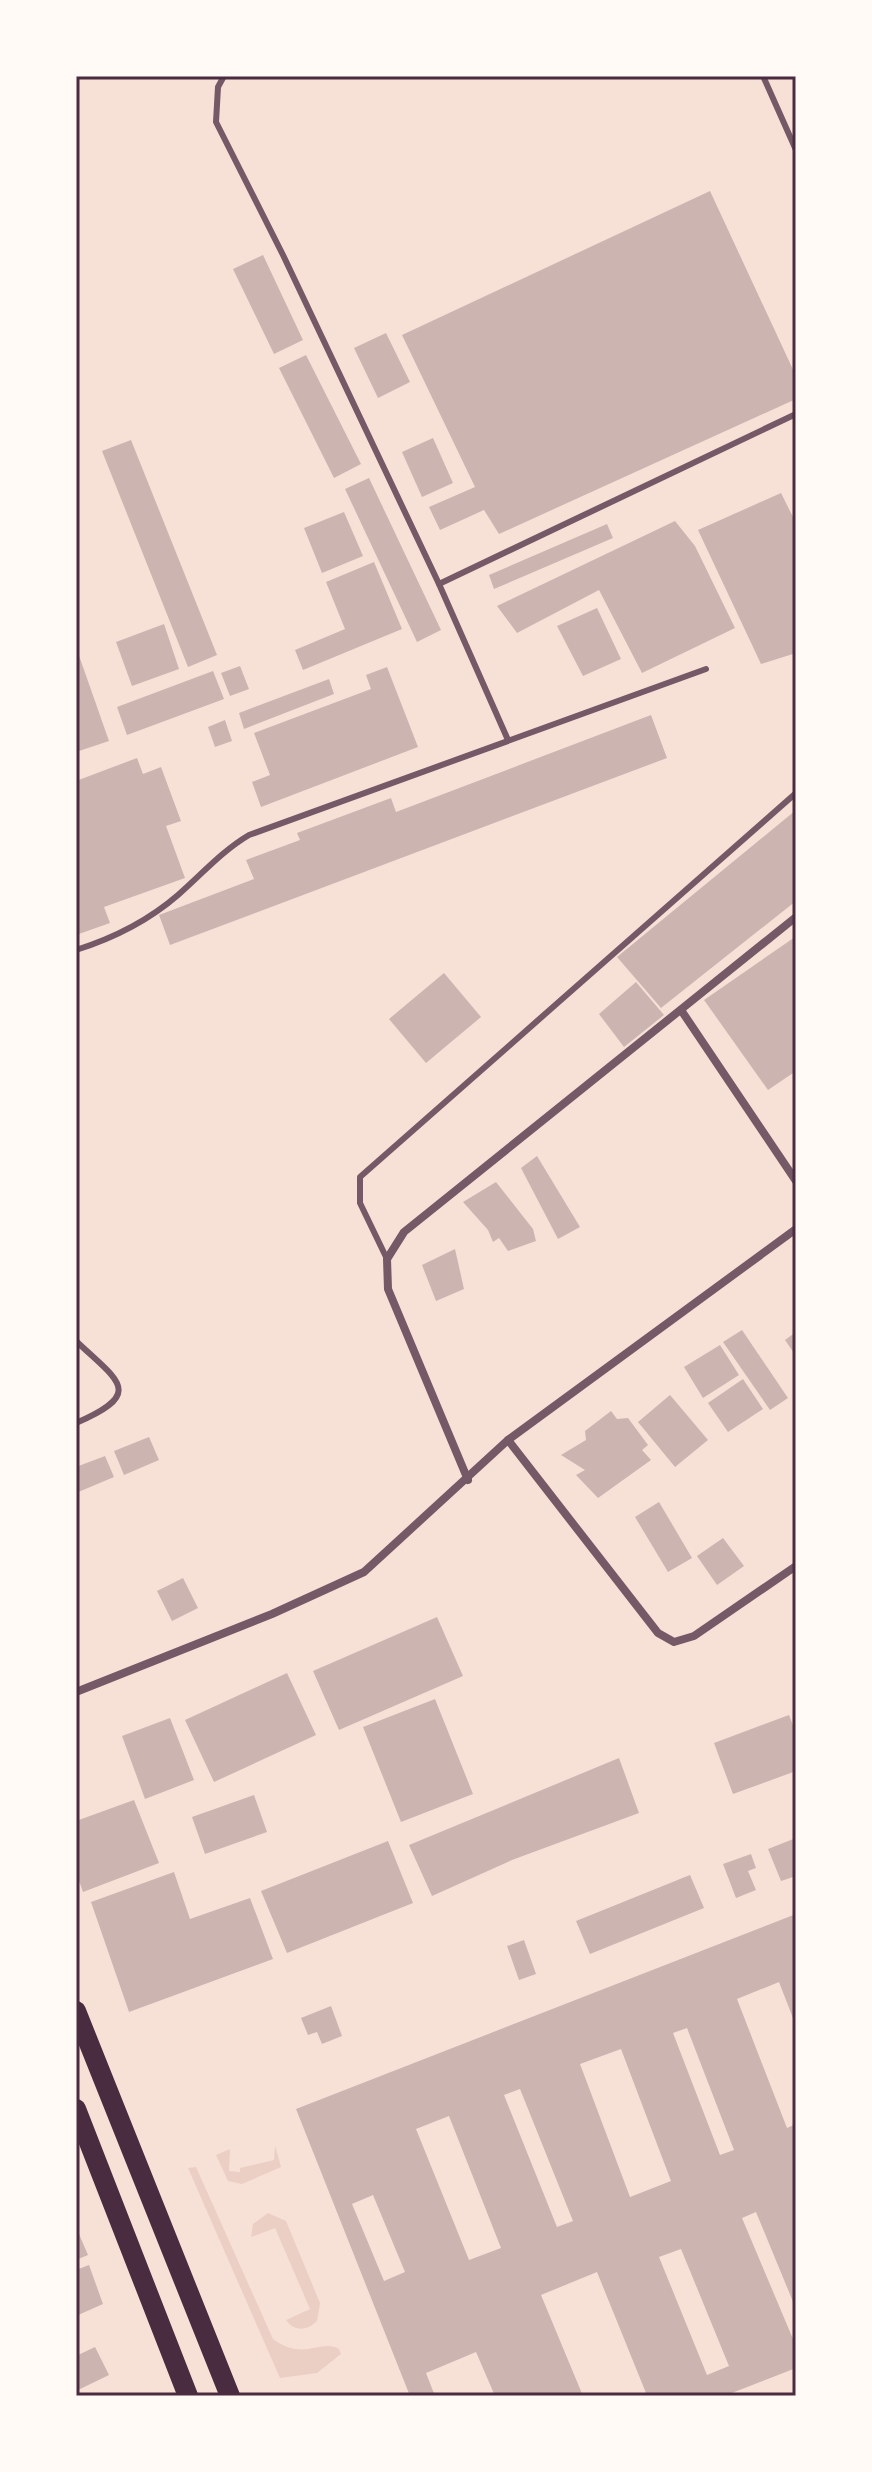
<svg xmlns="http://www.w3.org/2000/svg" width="872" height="2472" viewBox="0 0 872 2472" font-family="'Source Sans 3',sans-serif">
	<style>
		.green { fill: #ebcfc5 }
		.building { fill: #ccb4b1; fill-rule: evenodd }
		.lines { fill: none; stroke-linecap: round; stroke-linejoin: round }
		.service { stroke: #755966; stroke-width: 6 }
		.minor { stroke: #755966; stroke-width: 8 }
		.primary { stroke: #4a2c40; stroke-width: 20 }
		.neatline { fill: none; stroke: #4a2c40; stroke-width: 3 }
	</style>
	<rect width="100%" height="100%" fill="#f7e1d7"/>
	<g class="green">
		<polygon points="275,2145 281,2167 242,2184 228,2181 216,2155 230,2149 229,2171 240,2172 240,2168 274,2160"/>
		<path d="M196 2167 273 2339C303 2362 322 2338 339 2349L341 2354 317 2373 280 2378 188 2168Z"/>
		<path d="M268 2213 286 2221 320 2303 317 2321C307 2331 295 2332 286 2320L310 2309 275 2228 251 2237 253 2224Z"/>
	</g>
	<g class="building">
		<polygon points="710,191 796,376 796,399 499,534 484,510 440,530 429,507 475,487 402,335"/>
		<polygon points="263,255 303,340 274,354 233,269"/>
		<polygon points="386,333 410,382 378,398 354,348"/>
		<polygon points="306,355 361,464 334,478 279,368"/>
		<polygon points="433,438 453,483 422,497 402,452"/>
		<polygon points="131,440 217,655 188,667 102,451"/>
		<polygon points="369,478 441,630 417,642 345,489"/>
		<polygon points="781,493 796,523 796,653 761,664 698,530"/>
		<polygon points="344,512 363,556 322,573 304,528"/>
		<polygon points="675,521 695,546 735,628 642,673 599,590 517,633 497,606"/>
		<polygon points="607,524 613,538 494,589 489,575"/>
		<polygon points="374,562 402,629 303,670 295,650 345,629 326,582"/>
		<polygon points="597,608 621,659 583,676 557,626"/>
		<polygon points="164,624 179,669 132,686 116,642"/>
		<polygon points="76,647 109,741 76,752"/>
		<polygon points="240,666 249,689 230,696 221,673"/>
		<polygon points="387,667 418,747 261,807 252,782 270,775 254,733 371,689 366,675"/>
		<polygon points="213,671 224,699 127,735 117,707"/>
		<polygon points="329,679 334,694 244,729 239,713"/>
		<polygon points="651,715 667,758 170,945 159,915 254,879 246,860 300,840 297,833 391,798 396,812"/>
		<polygon points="225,720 232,741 215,747 208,727"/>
		<polygon points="137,758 143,774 161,767 181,821 166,826 185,878 104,907 110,923 76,935 76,781"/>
		<polygon points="796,810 796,901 661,1008 617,957"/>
		<polygon points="795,937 796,1071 768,1090 704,1000"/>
		<polygon points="444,973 481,1017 426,1063 389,1019"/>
		<polygon points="636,982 664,1015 624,1047 599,1014"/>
		<polygon points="537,1156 580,1227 558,1239 521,1168"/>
		<polygon points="496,1182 533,1229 536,1241 508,1251 499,1238 493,1242 488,1230 463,1202"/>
		<polygon points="455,1249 464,1289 436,1301 422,1265"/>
		<polygon points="742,1330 788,1398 770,1410 723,1342"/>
		<polygon points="796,1332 796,1356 785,1340"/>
		<polygon points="720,1345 739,1375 703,1398 684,1367"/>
		<polygon points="743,1379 763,1409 728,1432 708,1403"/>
		<polygon points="670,1395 708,1440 675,1467 638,1422"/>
		<polygon points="611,1411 617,1419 628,1418 648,1445 642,1450 651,1460 598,1498 576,1475 585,1470 561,1455 586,1440 585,1431"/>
		<polygon points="149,1437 159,1460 124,1475 114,1451"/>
		<polygon points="105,1456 114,1477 76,1493 76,1467"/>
		<polygon points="659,1502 692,1558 668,1572 635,1517"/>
		<polygon points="723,1538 744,1566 717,1585 697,1556"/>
		<polygon points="183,1578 198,1608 172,1621 157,1591"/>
		<polygon points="437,1617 463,1676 339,1730 313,1671"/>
		<polygon points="287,1673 316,1735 214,1782 185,1720"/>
		<polygon points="435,1699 473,1794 401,1822 363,1727"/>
		<polygon points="789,1715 796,1733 796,1771 733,1794 714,1743"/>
		<polygon points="170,1718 194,1780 145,1799 122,1736"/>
		<polygon points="619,1758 639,1813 512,1860 432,1896 409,1845"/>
		<polygon points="254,1795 267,1832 205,1854 192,1817"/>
		<polygon points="134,1800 159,1863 83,1892 76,1872 76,1821"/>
		<polygon points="796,1838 796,1876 781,1881 768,1849"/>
		<polygon points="388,1841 413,1903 287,1953 261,1891"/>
		<polygon points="751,1854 756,1868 748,1871 756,1890 736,1898 723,1864"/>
		<polygon points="174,1872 190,1919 250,1898 273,1959 129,2012 91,1902"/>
		<polygon points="690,1875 704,1908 590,1954 576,1921"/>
		<path d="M796 1914V2026L779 1982 737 1999 787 2128 796 2124V2309L756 2212 742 2218 793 2339 796 2337V2368L724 2396H639L646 2393 597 2272 541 2295 583 2396H495L476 2352 426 2373 435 2396H410L296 2109ZM687 2028 734 2150 720 2155 673 2033ZM621 2049 671 2181 630 2197 580 2064ZM520 2089 573 2221 557 2227 504 2095ZM449 2116 501 2248 469 2260 416 2129ZM373 2195 405 2272 384 2281 352 2204ZM681 2249 729 2366 707 2375 659 2257Z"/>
		<polygon points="524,1940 536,1974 519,1980 507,1946"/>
		<polygon points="331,2006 342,2036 322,2044 317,2032 308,2035 301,2018"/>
		<polygon points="76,2227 88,2255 76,2260"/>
		<polygon points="89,2265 103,2304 76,2316 76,2270"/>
		<polygon points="95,2347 109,2375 76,2391 76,2356"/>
	</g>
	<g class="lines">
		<g class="service">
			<polyline points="224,76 218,87 216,122 283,255 439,584 508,740"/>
			<polyline points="763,76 796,150"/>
			<polyline points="439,584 796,414"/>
			<path d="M76 950C114 938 148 921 178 895 202 874 222 851 249 835L706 669"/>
			<polyline points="387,1259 360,1203 360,1177 796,793"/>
			<path d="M76 1341C118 1381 146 1393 76 1423"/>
		</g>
		<g class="minor">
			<polyline points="681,1010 796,1181"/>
			<polyline points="508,1440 658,1633 674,1642 694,1636 796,1566"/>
			<polyline points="468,1480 388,1289 387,1259 404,1232 796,917"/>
			<polyline points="76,1692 272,1614 364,1572 508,1440 796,1229"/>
		</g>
		<g class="primary">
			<polyline points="76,2011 230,2396"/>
			<polyline points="76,2109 188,2396"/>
		</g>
	</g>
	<rect width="872" height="2472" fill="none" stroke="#fffaf5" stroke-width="156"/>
	<rect x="78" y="78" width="716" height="2316" class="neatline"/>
</svg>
